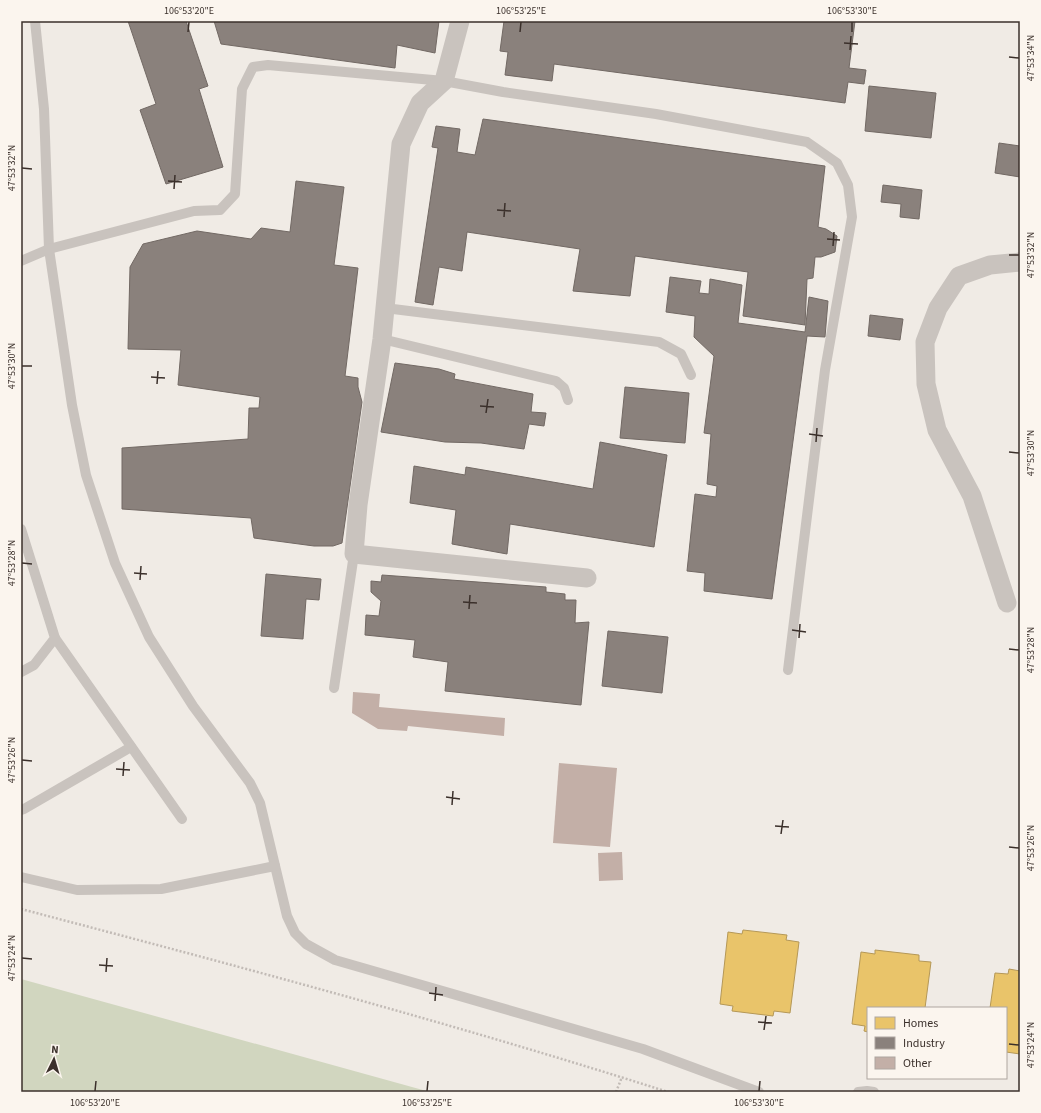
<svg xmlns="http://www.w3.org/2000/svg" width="1041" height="1113" viewBox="0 0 1041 1113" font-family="'Source Sans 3',sans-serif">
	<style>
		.grass { fill: #d1d6bf }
		.homes { fill: #e9c46a; stroke: #b59857 }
		.industry { fill: #8a817c; stroke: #726964 }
		.building { fill: #c3afa7 }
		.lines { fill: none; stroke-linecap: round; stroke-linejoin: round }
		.path { stroke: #c2bbb6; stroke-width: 2.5; stroke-dasharray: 2 2; stroke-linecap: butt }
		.lane { stroke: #c9c3be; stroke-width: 10 }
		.street { stroke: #c9c3be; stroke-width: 19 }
		.ticks { fill: none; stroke: #3b302b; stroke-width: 1.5 }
		.neatline { fill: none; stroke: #3b302b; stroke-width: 1.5 }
		.ticks-label { font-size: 10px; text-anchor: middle; fill: #3b302b }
	</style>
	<rect width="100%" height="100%" fill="#f0ebe5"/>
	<polygon class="grass" points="21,979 430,1092 21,1092"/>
	<g class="homes">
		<polygon points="743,930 787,935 786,940 799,942 790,1013 774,1011 773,1016 732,1011 733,1006 720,1004 728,932 742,934"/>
		<polygon points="875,950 919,955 919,961 931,962 925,1008 868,1008 868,1032 864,1031 865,1026 852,1024 861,952 875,954"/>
		<polygon points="1009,969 1020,971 1020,1054 1006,1052 1006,1008 990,1008 995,973 1008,974"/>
	</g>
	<g class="industry">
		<polygon points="128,21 186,21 208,86 199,89 223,167 166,184 140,110 156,104"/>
		<polygon points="214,21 439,21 435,53 397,45 395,68 221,44"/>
		<polygon points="504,21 855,21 849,68 866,70 864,84 848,82 845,103 554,64 552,81 505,75 508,52 500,51"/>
		<polygon points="869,86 936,93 931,138 865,131"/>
		<polygon points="483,119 825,166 818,227 826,229 837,236 835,252 821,257 815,257 813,278 807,279 805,325 743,316 748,272 635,256 630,296 573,291 580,249 467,232 462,271 439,267 433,305 415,302 438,148 432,147 436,126 460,129 457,152 475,155"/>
		<polygon points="999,143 1020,146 1020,177 995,173"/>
		<polygon points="296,181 344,187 334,265 358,268 345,376 358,378 358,387 362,402 342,543 333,546 314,546 254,538 251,518 122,509 122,448 248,439 249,408 259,408 260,397 178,385 181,350 128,349 130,267 143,244 197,231 251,239 261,228 290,232"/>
		<polygon points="883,185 922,190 919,219 900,217 901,204 881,202"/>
		<polygon points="670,277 701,281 699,293 709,294 710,279 742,285 738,323 805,332 809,297 828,301 825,337 807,336 772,599 704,591 705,573 687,571 695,494 716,497 717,486 707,484 711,434 704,433 714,356 694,337 695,316 666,312"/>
		<polygon points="870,315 903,319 900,340 868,336"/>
		<polygon points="395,363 439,369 455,374 454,379 533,394 531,412 546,413 544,426 529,424 524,449 481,443 445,442 381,432"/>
		<polygon points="625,387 689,393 685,443 620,438"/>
		<polygon points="600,442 667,455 654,547 510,524 507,554 452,544 456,510 410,503 414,466 465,475 466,467 593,489"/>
		<polygon points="266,574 321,579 319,600 306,599 303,639 261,636"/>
		<polygon points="382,575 546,587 546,592 565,594 565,600 576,600 575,623 589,622 581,705 445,691 448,662 413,657 415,640 365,635 366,615 379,616 381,601 371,592 371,581 381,582"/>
		<polygon points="608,631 668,637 662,693 602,686"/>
	</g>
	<g class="building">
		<polygon points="353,692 380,694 379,707 505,718 504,736 408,726 407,731 378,729 352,713"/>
		<polygon points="559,763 617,768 610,847 553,843"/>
		<polygon points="622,852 623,880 599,881 598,853"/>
	</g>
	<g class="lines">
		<g class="path">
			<path d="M21 909C238 966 455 1024 668 1092"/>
			<polyline points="616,1092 622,1077"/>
		</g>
		<g class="lane">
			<polyline points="35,21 44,109 49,249 72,405 86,475 115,563 149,637 193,706 250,783 260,803 287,916 295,933 306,944 335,960 643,1049 759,1092"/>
			<polyline points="21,261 49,249 194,211 220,210 235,194 242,89 253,67 268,65 444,81 503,92 656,114 807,142 837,163 848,185 852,217 825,370 788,670"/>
			<polyline points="385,308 659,342 681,354 691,375"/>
			<polyline points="382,339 556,381 564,388 568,400"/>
			<polyline points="21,529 55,638 34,665 21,672"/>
			<polyline points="55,638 182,819"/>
			<polyline points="334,688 354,554"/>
			<polyline points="21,810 24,809 131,747"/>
			<polyline points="21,877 77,890 161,889 275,866"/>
			<polyline points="858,1092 867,1091 874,1092"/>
		</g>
		<g class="street">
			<polyline points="460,21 444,81 420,103 401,144 382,339 358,505 354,554 587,578"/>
			<polyline points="1007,603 972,496 937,430 926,384 925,342 938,308 959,276 990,265 1020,262"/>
		</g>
	</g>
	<path class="ticks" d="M188 32 189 22M520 32 521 22M852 32V22M844 43 858 44M850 50 851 36M1009 57 1019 58M22 168 32 169M168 181 182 182M174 189 175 175M497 210 511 211M504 217 505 203M827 239 840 240M833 246 834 232M1009 255H1019M22 366H32M151 377 165 378M157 384 158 371M480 406 494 407M486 413 488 399M809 434 823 436M816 442 817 428M1009 452 1019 453M22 563 32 564M134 573 147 574M140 580 141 566M463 602 477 603M469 609 470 595M792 630 806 632M799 638 800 624M1009 649 1019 650M22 760 32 761M116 769 130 770M123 776 124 762M446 797 460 799M452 805 453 791M775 826 789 827M781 834 783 820M1009 847 1019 848M22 958 32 959M99 965 113 966M106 972 107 958M429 993 443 995M435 1001 436 987M758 1022 772 1023M764 1030 766 1016M1009 1044 1019 1045M95 1091 96 1081M427 1091 428 1081M759 1091 760 1081"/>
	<rect width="1041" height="1113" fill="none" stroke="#fbf5ee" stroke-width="44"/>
	<rect x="867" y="1007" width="140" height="72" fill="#fbf5ee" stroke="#aea6a0"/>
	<rect x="875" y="1017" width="20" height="12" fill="#e9c46a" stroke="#aea6a0"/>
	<text x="903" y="1027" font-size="12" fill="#3b302b">Homes</text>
	<rect x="875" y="1037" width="20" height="12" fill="#8a817c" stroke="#aea6a0"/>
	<text x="903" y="1047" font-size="12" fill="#3b302b">Industry</text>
	<rect x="875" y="1057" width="20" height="12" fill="#c3afa7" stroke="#aea6a0"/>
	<text x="903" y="1067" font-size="12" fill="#3b302b">Other</text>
	<g transform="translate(54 1059) rotate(5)" stroke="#fbf5ee" stroke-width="3" paint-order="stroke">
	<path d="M0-3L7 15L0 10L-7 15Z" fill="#3b302b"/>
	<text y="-6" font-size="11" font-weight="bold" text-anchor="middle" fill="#3b302b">N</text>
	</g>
	<rect x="22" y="22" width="997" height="1069" class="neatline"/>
	<g class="ticks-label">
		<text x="189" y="14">106°53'20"E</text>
		<text x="521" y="14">106°53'25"E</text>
		<text x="852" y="14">106°53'30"E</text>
		<text transform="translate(1030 58) rotate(-90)" y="4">47°53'34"N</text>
		<text transform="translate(11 168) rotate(-90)" y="4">47°53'32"N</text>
		<text transform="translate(1030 255) rotate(-90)" y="4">47°53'32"N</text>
		<text transform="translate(11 366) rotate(-90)" y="4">47°53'30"N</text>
		<text transform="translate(1030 453) rotate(-90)" y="4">47°53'30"N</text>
		<text transform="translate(11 563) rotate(-90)" y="4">47°53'28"N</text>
		<text transform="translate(1030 650) rotate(-90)" y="4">47°53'28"N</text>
		<text transform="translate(11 760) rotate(-90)" y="4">47°53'26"N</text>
		<text transform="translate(1030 848) rotate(-90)" y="4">47°53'26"N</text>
		<text transform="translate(11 958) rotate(-90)" y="4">47°53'24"N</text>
		<text transform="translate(1030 1045) rotate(-90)" y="4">47°53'24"N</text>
		<text x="95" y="1106">106°53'20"E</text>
		<text x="427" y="1106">106°53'25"E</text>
		<text x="759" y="1106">106°53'30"E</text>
	</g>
</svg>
